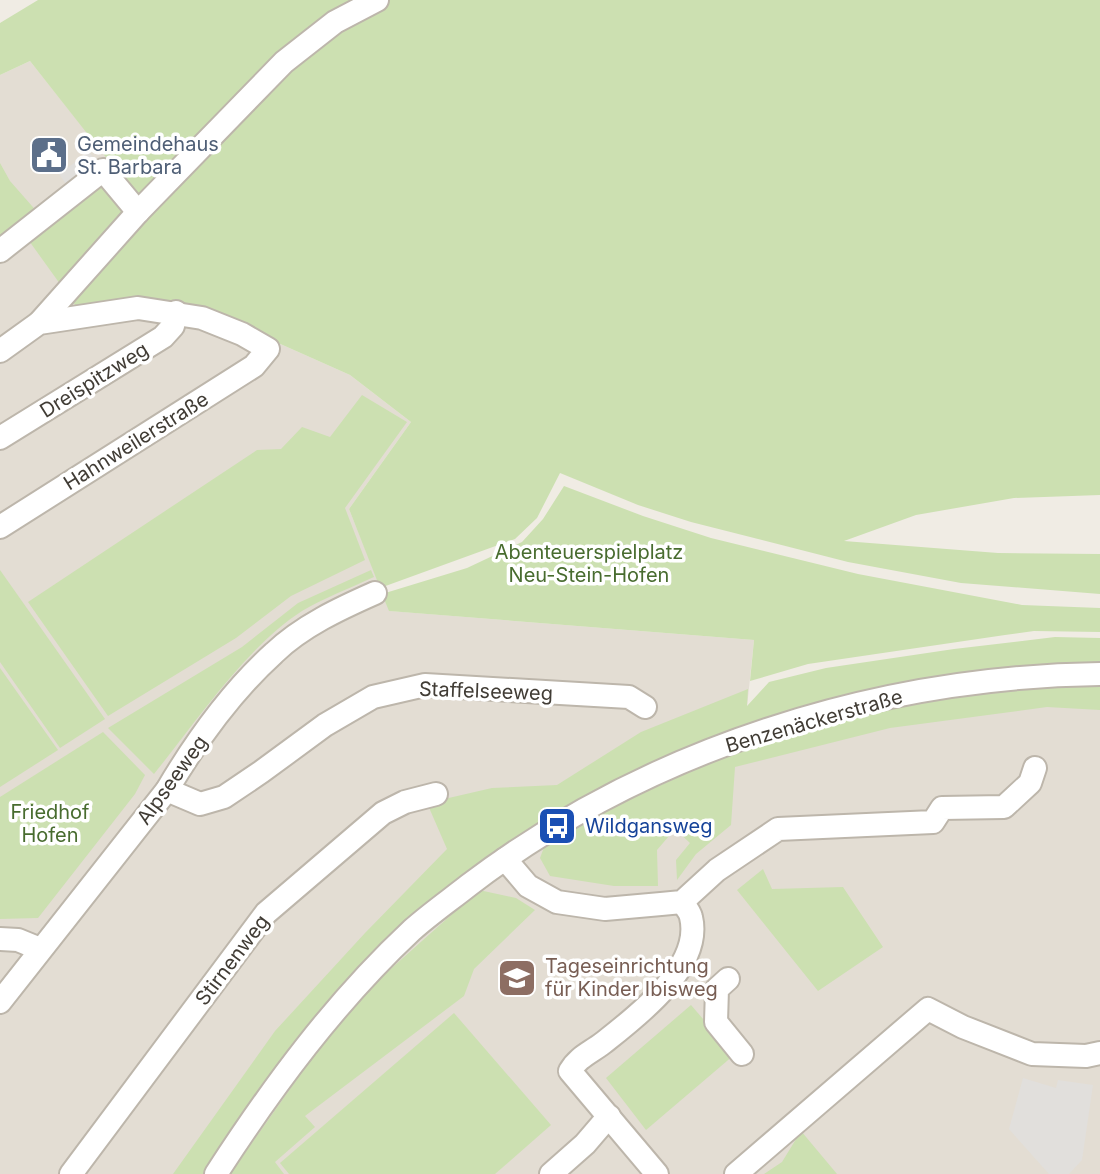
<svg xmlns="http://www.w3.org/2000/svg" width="1100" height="1174" viewBox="0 0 1100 1174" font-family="Inter,sans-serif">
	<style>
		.residential { fill: #e3ddd3 }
		.green { fill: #cce0b1 }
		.parking { fill: #e1dfdc }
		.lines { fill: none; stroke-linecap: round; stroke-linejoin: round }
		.minor-casing { stroke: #bdb6ab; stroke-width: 26 }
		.minor { stroke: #fff; stroke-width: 22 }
		.labels { text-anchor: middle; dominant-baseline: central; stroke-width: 7; stroke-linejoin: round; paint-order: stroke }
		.service-label { font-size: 20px; fill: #4e5e75; stroke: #fff; text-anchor: start }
		.street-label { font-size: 20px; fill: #413c35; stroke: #fff }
		.park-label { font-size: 20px; fill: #486c2f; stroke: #fff }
		.transit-label { font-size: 20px; fill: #164399; stroke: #fff; text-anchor: start }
		.education-label { font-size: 20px; fill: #785e54; stroke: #fff; text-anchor: start }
	</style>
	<rect width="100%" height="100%" fill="#f0ece4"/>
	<polygon class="residential" points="30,61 113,165 105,303 184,304 233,323 350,375 411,422 349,509 390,611 754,640 745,726 1100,665 1100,1174 0,1174 0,75"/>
	<g class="green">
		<polygon points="38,0 1100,0 1100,495 1014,498 916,515 844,541 998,553 1100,554 1100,594 961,583 848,562 691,522 638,505 560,473 537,518 515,539 380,588 349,509 411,422 350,375 233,323 184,304 105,303 78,309 27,238 112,165 30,61 0,75 0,23"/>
		<polygon points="0,163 10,181 39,214 0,243"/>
		<polygon points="362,395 407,422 345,508 365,560 291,596 236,638 108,716 28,602 257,450 281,449 302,427 330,437"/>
		<polygon points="564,486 643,516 711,538 858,574 1022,605 1100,608 1100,632 1034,631 1005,635 808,664 750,681 754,640 389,611 382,594 467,568 522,542 543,519"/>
		<polygon points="0,570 105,719 60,748 0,662"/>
		<path d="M371 570 374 577C350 588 324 598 302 611 246 647 195 723 154 774L108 728 242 647 298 603Z"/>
		<polygon points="1055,637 1100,638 1100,665 844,697 516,843 330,1003 209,1174 173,1174 275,1031 365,933 447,849 427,803 492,788 557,785 641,732 748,689 747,706 769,682 826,668 954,649"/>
		<polygon points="0,668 58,750 0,787"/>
		<polygon points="1100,684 1100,710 1047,707 890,728 735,767 731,825 696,854 677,880 676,860 690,843 675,829 657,850 658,886 614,886 550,876 540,858 546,842 639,795 733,752 817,725 953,690"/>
		<polygon points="103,732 145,775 135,794 38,918 0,919 0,797"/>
		<polygon points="763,869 772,889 843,887 883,947 818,991 737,890"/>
		<polygon points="479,890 516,898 535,910 474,969 464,996 305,1116 315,1127 275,1162 284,1174 230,1174 347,1008"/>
		<polygon points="691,1005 734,1055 646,1130 606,1078"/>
		<polygon points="454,1013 551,1125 495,1174 289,1174 280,1163"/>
		<polygon points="801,1131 837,1174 764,1174 782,1162"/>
	</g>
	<g class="parking">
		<polygon points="89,152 103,170 72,193 59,174"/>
		<polygon points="1023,1078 1056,1088 1058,1080 1093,1085 1082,1160 1069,1174 1049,1174 1009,1129"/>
	</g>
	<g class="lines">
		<defs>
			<g id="minor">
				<polyline points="0,251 103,170 138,212"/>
				<polyline points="39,323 138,212 284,62 335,22 377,0"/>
				<polyline points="0,351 39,323 138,308 202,318 242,334 268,349 254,366 0,527"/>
				<polyline points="0,438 163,337 173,326 176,312"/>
				<polyline points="167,790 200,804 224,797 261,772 325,725 373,697 425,685 629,697 645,707"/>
				<polyline points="505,859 528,886 557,902 605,909 661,904 682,902 717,870 778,829 933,822 942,808 1004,807 1030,783 1035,768"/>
				<polyline points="0,939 18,940 40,949"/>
				<polyline points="728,979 717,989 716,1022 742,1054"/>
				<path d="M0 1002 167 790C196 741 232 691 274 653 302 626 341 608 375 593"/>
				<polyline points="71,1174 266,913 383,813 405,802 436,794"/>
				<path d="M216 1174C273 1086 335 1002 412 930 430 914 450 900 469 885 648 749 876 677 1100 674"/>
				<polyline points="551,1174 585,1144 609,1116"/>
				<path d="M657 1174 570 1071C578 1057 590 1053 603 1043 636 1017 703 967 691 917 690 912 685 906 682 902"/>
				<polyline points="736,1174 928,1009 963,1027 1032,1054 1086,1056 1100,1053"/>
			</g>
		</defs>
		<use href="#minor" class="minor-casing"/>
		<use href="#minor" class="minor"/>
	</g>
	<defs>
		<symbol id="civic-square" viewBox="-11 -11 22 22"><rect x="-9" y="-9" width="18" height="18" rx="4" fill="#5c6f8a" stroke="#fff"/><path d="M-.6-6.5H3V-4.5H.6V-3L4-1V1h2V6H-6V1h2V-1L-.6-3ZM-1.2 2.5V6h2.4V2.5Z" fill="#fff"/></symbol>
		<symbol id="bus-square" viewBox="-11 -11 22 22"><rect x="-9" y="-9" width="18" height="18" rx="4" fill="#1a4fb4" stroke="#fff"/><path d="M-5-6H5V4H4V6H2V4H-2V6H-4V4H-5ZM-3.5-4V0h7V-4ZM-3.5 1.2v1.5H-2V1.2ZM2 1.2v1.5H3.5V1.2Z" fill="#fff"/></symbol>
		<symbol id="school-square" viewBox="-11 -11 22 22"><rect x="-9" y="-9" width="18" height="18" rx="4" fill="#8d6e63" stroke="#fff"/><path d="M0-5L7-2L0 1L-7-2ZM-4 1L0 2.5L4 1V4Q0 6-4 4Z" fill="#fff"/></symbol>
	</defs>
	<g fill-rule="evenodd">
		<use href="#civic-square" x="27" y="133" width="44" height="44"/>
		<use href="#bus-square" x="535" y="804" width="44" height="44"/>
		<use href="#school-square" x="495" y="956" width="44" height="44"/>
	</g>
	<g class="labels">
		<g class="service-label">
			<text x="77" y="144">Gemeindehaus<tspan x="77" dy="23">St. Barbara</tspan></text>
		</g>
		<g class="street-label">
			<text transform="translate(94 380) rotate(-32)">Dreispitzweg</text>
			<text transform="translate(136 441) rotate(-32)">Hahnweilerstraße</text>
			<text transform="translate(486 691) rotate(2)">Staffelseeweg</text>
			<text transform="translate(814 721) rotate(-16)">Benzenäckerstraße</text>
			<text transform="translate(172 780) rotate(-54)">Alpseeweg</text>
			<text transform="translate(232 960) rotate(-53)">Stirnenweg</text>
		</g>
		<g class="park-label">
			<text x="589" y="552">Abenteuerspielplatz<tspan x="589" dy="23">Neu-Stein-Hofen</tspan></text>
			<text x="50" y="812">Friedhof<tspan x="50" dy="23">Hofen</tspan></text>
		</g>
		<g class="transit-label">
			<text x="585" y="826">Wildgansweg</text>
		</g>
		<g class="education-label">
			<text x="545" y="966">Tageseinrichtung<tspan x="545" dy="23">für Kinder Ibisweg</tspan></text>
		</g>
	</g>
</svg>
